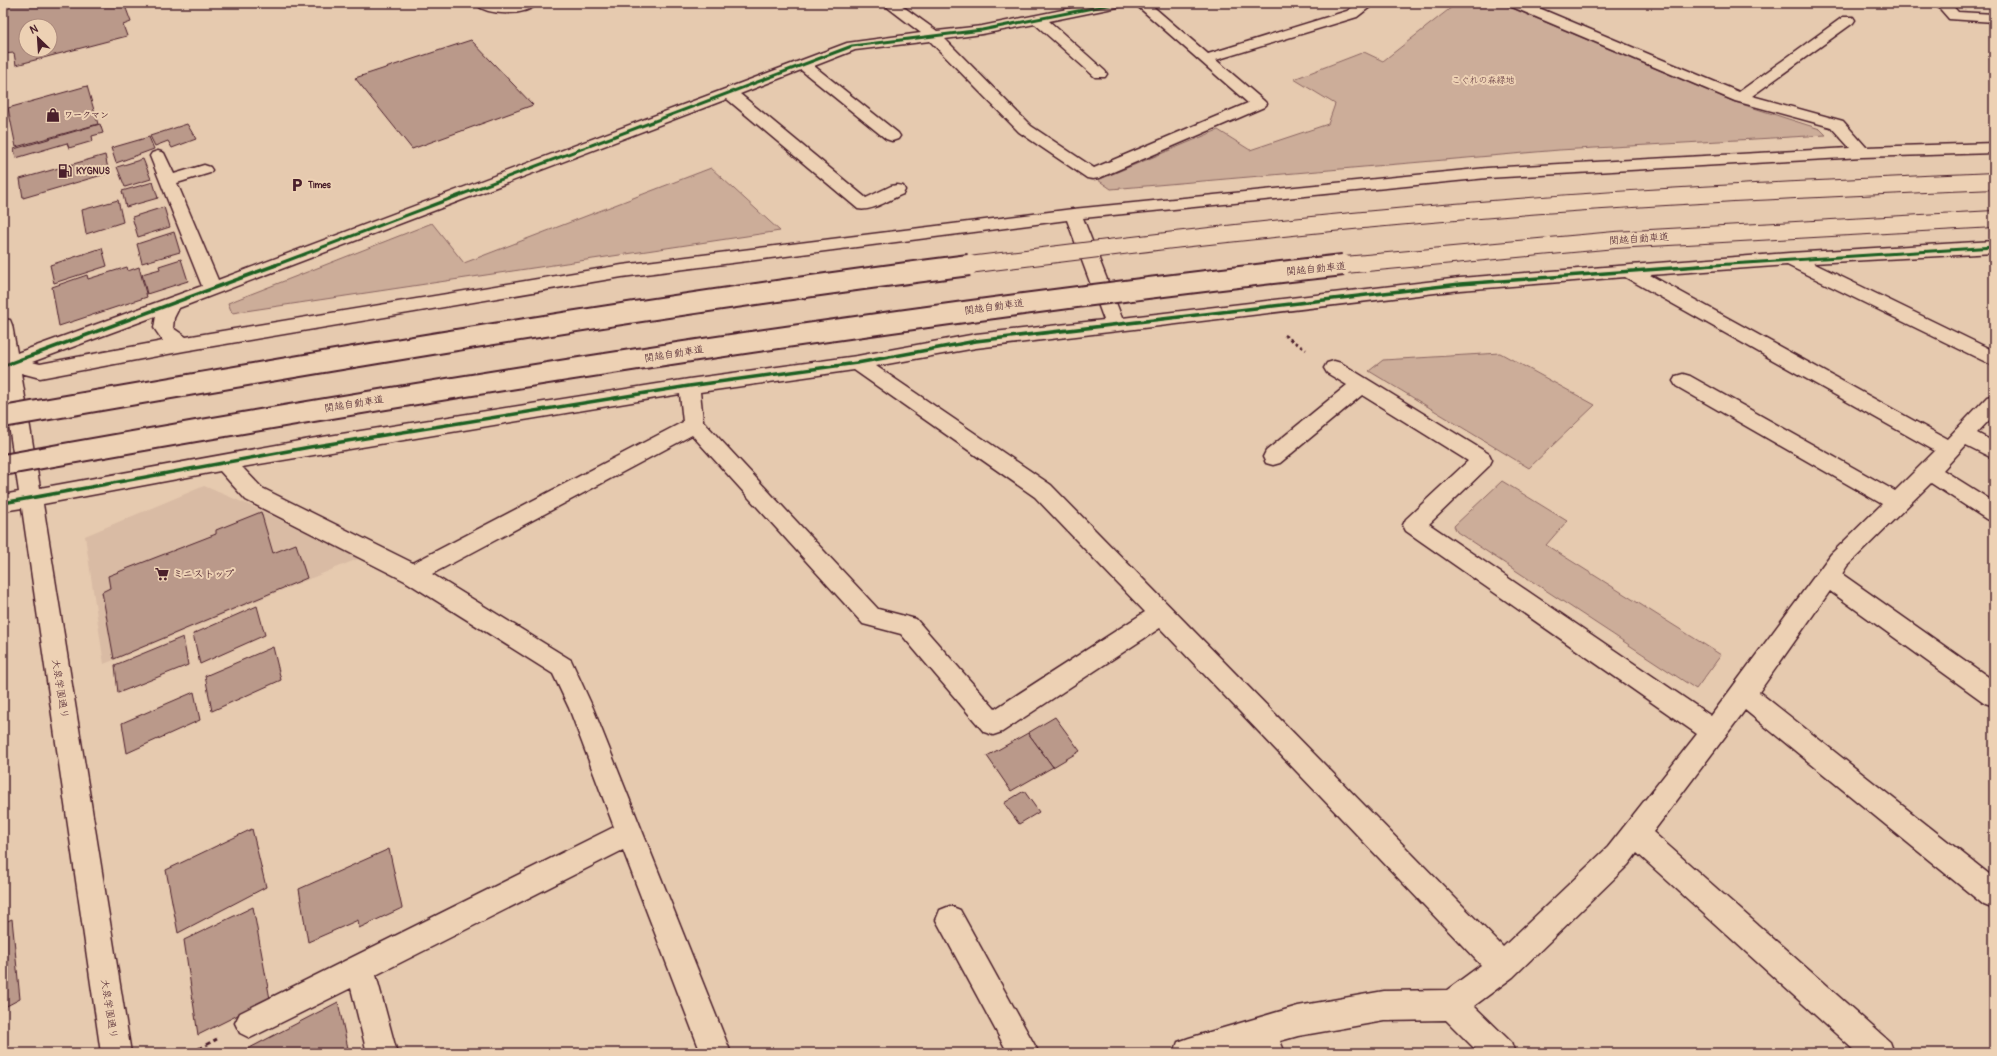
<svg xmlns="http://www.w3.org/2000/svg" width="1997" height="1056" viewBox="0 0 1997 1056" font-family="Pangolin,'Klee One',sans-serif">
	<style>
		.built { fill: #d9bba4 }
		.green { fill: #ccad99; stroke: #8b6662 }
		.building { fill: #ba998a; stroke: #4a1f2b; fill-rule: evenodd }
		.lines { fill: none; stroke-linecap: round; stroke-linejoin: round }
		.minor-casing { stroke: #4a1f2b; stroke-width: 3 }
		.path-far1 { stroke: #4a1f2b; stroke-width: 2.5; stroke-dasharray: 3.5 3; stroke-linecap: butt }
		.path { stroke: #4a1f2b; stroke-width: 3; stroke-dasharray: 5 3.5; stroke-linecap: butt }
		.minor { fill: #edd1b4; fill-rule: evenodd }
		.highway-bridge-far1-casing { stroke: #4a1f2b; stroke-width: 18; stroke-linecap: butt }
		.highway-bridge-casing { stroke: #4a1f2b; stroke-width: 24; stroke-linecap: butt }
		.highway-bridge-far1 { stroke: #edd1b4; stroke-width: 16 }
		.highway-bridge { stroke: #edd1b4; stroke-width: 20 }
		.cycleway-far1-casing { stroke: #edd1b4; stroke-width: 5 }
		.cycleway-casing { stroke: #edd1b4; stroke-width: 6 }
		.cycleway-far1 { stroke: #1b5e20; stroke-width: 3 }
		.cycleway { stroke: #1b5e20; stroke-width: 3.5 }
		.labels { text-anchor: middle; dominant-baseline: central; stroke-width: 4; stroke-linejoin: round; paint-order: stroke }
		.far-park-label { font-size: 9px; fill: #5e343c; stroke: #edd1b4 }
		.far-poi-label { font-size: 9px; font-weight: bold; fill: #4a1f2b; stroke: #edd1b4; text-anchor: start }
		.street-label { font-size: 10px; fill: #4a1f2b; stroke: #edd1b4 }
		.poi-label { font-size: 10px; font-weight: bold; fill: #4a1f2b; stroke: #edd1b4; text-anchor: start }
	</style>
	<rect width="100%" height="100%" fill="#e6caaf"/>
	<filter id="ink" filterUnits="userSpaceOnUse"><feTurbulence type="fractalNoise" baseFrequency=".025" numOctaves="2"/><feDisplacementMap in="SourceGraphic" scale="8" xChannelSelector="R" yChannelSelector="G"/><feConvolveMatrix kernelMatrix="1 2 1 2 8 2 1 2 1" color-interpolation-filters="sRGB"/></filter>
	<g filter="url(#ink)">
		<polygon class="built" points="204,486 249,505 360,558 104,664 85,536"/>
		<g class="green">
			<polygon points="1457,3 1500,3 1735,102 1820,129 1826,135 1559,150 1111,189 1098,180 1218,130 1250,150 1328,124 1335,104 1294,79 1364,52 1383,61"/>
			<polygon points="711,168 780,231 232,313 228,303 432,223 464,263"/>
			<polygon points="1500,353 1595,405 1529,468 1369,371 1383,360"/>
			<polygon points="1502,481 1567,521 1546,545 1721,655 1696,689 1457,532 1454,526"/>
		</g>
		<g class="building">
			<path d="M3 3H124L131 22 123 25 127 36 16 65 14 53 3 54V41L5 40ZM26 26H50V50H26Z"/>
			<polygon points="471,40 533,105 412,149 355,78"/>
			<polygon points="87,86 98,124 16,147 8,108"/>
			<polygon points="100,124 103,133 92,136 93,141 69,148 67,143 16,158 14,149"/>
			<polygon points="187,124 196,139 172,148 168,141 155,146 150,136"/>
			<polygon points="149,137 154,149 116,163 111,148"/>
			<polygon points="105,155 109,173 23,198 20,179"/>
			<polygon points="143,159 151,179 125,187 117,167"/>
			<polygon points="153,182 158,198 126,207 122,191"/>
			<polygon points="118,200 123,222 86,234 82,210"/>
			<polygon points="164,207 170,227 138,237 132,217"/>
			<polygon points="174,232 180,252 142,263 137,244"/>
			<polygon points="102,248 107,266 54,283 50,265"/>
			<polygon points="181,259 188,281 147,294 142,274 160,269 159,266"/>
			<polygon points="127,267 128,271 139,267 147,297 59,326 52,287 87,275 88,279"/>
			<polygon points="261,512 273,553 296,544 307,578 114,659 102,592 110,588 108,576 216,534 216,530"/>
			<polygon points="257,606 265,635 200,664 193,634"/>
			<polygon points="183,637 188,665 118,693 115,665"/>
			<polygon points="273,647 281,680 212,711 205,676"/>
			<polygon points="194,692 200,720 127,753 122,723"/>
			<polygon points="1055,717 1080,751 1053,767 1028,733"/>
			<polygon points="1028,733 1053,767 1011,791 987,756"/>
			<polygon points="1024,791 1039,812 1019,824 1004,803"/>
			<polygon points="252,829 266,887 178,933 166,870"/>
			<polygon points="389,849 402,908 359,928 358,920 308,942 299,889"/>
			<polygon points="253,907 270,999 198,1035 184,940"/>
			<polygon points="12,919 20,999 3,1008 3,923"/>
			<polygon points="338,1002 349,1053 240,1053"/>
		</g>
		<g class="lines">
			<defs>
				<g id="minor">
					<path d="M475 3H492L500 5 538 3C529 16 485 17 475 3Z"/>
					<path d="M882 3H898L937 31 982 26 1097 3H1125L1123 6 1118 7 1049 21 1105 71 1107 74 1105 77H1095L1035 24 982 34 945 39 1031 126 1094 168 1248 103 1134 3H1149L1208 54 1347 11 1359 3H1375L1357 17 1216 60 1264 101 1267 104 1264 107 1099 178 1093 179 1087 178 1019 132 930 41 855 50 814 66 898 133 900 136 898 139 892 141 886 139 801 70 740 94 866 198 891 186 897 185 903 186 905 190 903 194C890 199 872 212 858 209L727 99 179 308 174 318 173 328 186 337 622 265 1073 209 1487 168 1850 148 1831 127 1735 101 1510 6 1508 3H1527L1739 92 1843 17H1853L1855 20 1853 23 1752 96 1843 121 1866 147 1994 143V153L1862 157 1487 178 1083 218 1122 318 1460 278 1789 253 1994 241V253L1813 263 1994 351V366L1787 265 1650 275 1947 439 1987 397 1994 395V415L1977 433 1994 442V459L1966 445 1943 470 1994 502V521L1986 519 1931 483 1847 566 1842 574 1994 681V706L1985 703 1830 591 1759 692 1994 878V909L1984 905 1745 710 1653 832 1890 1042 1894 1053H1857L1637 853 1628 865 1513 977 1474 1006 1511 1042 1515 1053H1479L1446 1020 1384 1021 1298 1036 1280 1041 1285 1053H1252L1250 1050 1240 1053H1174L1178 1042 1189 1038 1298 1006 1384 991 1447 990 1481 965 1160 628 1002 732 993 735 984 732 901 634 863 624 692 435 432 574 571 660 593 708 731 1053H701L623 850 376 975 397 1053H367L351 988 250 1038 240 1033 235 1023 240 1013 614 827 569 708 553 674 405 581 246 500 220 471 43 504 131 1053H101L22 508 3 511V495L19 492 3 386V319L10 320 12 325 17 353 202 286 150 156 152 153 158 151 164 153 174 174 204 165 210 167 212 170 210 173 177 183 218 280 847 43 921 33ZM1067 220 1104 320 976 334 857 356 689 379 310 439 40 488 21 373 40 378 184 351 622 277ZM1625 277 1935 451 1895 491 1690 376 1683 374 1676 376 1673 381 1676 386 1882 504 1831 554 1711 716 1429 524 1489 466 1492 460 1489 454 1341 363 1334 361 1327 363 1324 368 1327 373 1347 385 1266 451 1263 457 1266 463 1273 465 1280 463 1362 395 1468 461 1406 519 1403 525 1406 531 1697 734 1608 847 1503 947 1051 485 876 366 976 348 1460 290ZM156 316 154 328 163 341 40 364 32 362ZM854 370 1035 497 1145 612 995 709 916 619 878 609 703 421 700 392ZM680 394 683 422 413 563 262 488 242 467Z"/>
					<polygon points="1935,3 1950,3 1958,12 1994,14 1994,22 1949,19"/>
					<polygon points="950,906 960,910 1039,1053 1008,1053 936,920 940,910"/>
				</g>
			</defs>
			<use href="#minor" class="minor-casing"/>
			<polyline class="path-far1" points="1284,335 1306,350"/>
			<polyline class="path" points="191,1053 217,1039"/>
			<use href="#minor" class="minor"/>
			<defs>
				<g id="highway-bridge-far1">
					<path d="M961 266C1121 246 1282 226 1443 213 1626 197 1810 189 1994 181"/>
					<polyline points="1334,266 1615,240 1994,219"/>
				</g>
				<g id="highway-bridge">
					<path d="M3 417C324 361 646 306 969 265"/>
					<path d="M3 465C448 385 894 315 1343 265"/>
				</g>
			</defs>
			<use href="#highway-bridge-far1" class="highway-bridge-far1-casing"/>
			<use href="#highway-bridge" class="highway-bridge-casing"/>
			<use href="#highway-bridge-far1" class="highway-bridge-far1"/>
			<use href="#highway-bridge" class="highway-bridge"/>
			<defs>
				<g id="cycleway-far1">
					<polyline points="273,266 852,46 982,30 1118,3"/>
					<polyline points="1699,266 1994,247"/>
				</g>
				<g id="cycleway">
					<polyline points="3,366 276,265"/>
					<polyline points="3,503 310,447 689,386 857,363 976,341 1460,284 1713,265"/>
				</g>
			</defs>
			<use href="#cycleway-far1" class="cycleway-far1-casing"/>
			<use href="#cycleway" class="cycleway-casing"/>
			<use href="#cycleway-far1" class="cycleway-far1"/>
			<use href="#cycleway" class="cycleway"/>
		</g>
	</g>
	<defs>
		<symbol id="shop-bare" viewBox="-9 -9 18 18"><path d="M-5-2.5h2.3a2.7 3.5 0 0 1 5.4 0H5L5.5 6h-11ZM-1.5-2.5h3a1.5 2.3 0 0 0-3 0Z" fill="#4a1f2b" stroke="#edd1b4" stroke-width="2.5" paint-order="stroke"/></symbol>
		<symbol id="fuel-bare" viewBox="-9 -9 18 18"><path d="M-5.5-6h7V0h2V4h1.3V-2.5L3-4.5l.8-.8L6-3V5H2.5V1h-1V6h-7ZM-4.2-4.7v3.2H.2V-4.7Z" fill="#4a1f2b" stroke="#edd1b4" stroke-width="2.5" paint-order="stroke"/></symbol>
		<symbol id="parking-bare" viewBox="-9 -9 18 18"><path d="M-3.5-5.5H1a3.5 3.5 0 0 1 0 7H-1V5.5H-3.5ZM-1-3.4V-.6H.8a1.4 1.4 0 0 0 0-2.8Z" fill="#4a1f2b" stroke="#edd1b4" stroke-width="2.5" paint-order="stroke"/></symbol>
		<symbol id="supermarket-bare" viewBox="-9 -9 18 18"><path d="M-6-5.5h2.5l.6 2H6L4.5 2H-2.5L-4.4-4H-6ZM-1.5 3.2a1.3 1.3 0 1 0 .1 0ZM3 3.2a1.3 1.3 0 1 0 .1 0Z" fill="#4a1f2b" stroke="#edd1b4" stroke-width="2.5" paint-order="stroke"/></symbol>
	</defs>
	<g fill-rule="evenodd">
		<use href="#shop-bare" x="43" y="105" width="20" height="20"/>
		<use href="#fuel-bare" x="55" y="161" width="20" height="20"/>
		<use href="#parking-bare" x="287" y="175" width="20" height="20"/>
		<use href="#supermarket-bare" x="152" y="564" width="20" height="20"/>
	</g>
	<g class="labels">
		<g class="far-park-label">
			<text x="1483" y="80">こぐれの森緑地</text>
		</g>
		<g class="far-poi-label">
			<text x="64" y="115">ワークマン</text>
			<text x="76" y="171">KYGNUS</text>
			<text x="308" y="185">Times</text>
		</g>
		<g class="street-label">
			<text transform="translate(1639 239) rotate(-4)">関越自動車道</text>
			<text transform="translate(1316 269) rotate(-6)">関越自動車道</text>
			<text transform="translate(994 307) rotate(-8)">関越自動車道</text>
			<text transform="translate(674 354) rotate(-9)">関越自動車道</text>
			<text transform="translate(354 404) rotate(-9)">関越自動車道</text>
			<text transform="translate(60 689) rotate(81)">大泉学園通り</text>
			<text transform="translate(109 1009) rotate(81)">大泉学園通り</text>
		</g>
		<g class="poi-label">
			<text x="173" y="574">ミニストップ</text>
		</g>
	</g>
	<rect width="1997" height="1056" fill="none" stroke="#edd1b4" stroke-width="16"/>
	<rect x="8" y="8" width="1981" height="1040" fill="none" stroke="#4a1f2b" stroke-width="1.5" filter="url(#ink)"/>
	<g transform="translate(38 38) rotate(335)"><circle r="19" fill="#edd1b4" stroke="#ac8a7d"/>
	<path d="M0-3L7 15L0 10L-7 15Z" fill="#4a1f2b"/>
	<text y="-6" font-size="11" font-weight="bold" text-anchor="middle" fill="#4a1f2b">N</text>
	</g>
</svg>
